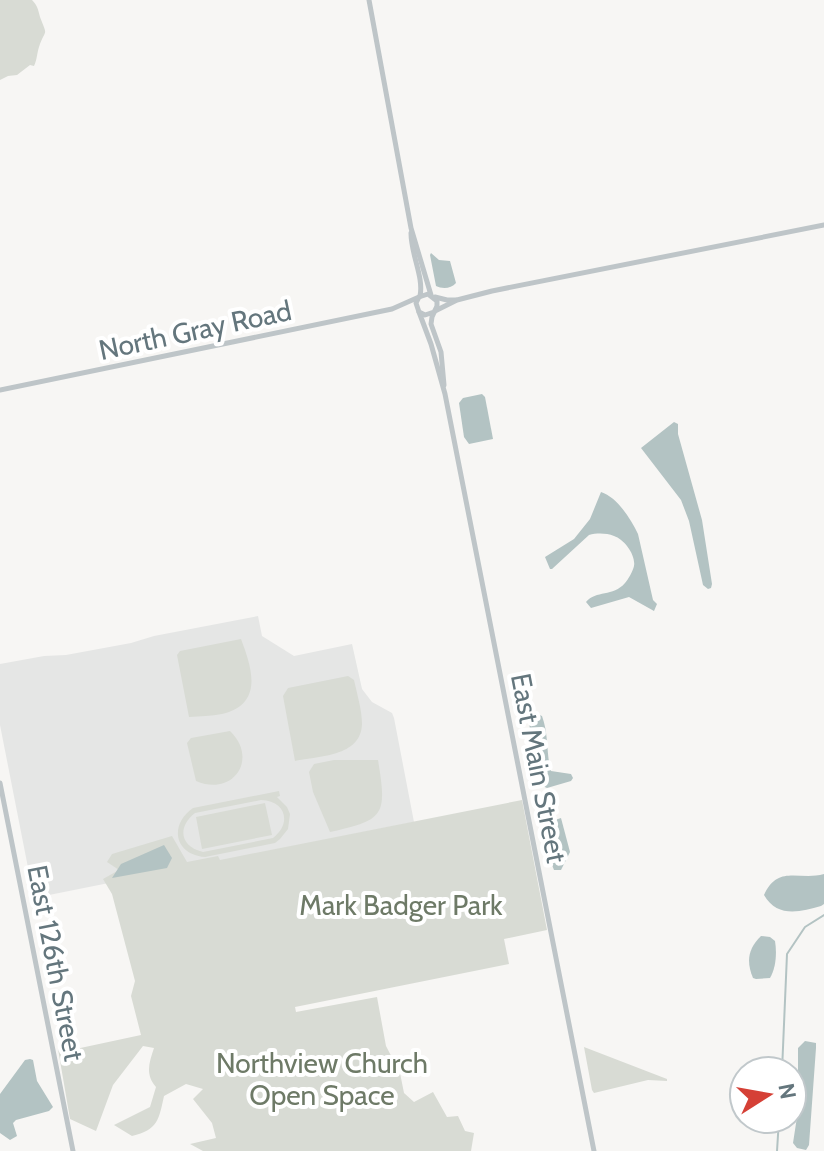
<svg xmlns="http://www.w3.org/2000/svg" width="824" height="1151" viewBox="0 0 824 1151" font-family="Cabin,sans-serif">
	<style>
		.built { fill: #e5e6e5 }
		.green { fill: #d8dbd4; fill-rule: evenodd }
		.water { fill: #b3c3c3 }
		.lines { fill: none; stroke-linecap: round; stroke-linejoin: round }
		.stream { stroke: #b3c3c3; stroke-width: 2 }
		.secondary { stroke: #bec5c8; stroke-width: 5 }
		.labels { text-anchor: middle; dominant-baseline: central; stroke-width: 8; stroke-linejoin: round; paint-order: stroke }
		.street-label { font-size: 28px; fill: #64767d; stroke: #fff }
		.park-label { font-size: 28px; fill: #6e7a67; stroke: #fff }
	</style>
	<rect width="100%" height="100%" fill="#f7f6f4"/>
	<polygon class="built" points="258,616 262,636 294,656 352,644 362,689 372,702 392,713 394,718 414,822 34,898 0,725 0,664 44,656 66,655 131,643 154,636"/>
	<g class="green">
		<path d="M0 0H32C38 6 38 10 40 17 48 38 46 27 39 47 37 53 37 60 34 66L30 65 17 75 8 76 0 80Z"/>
		<path d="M241 639C252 668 264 704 222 714 212 716 200 716 189 717L177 655 180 651Z"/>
		<path d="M348 676 354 680C357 694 362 710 362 724 361 757 318 756 295 761L283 696 288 688Z"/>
		<path d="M230 731C259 759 233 797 196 781L187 743 191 738Z"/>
		<path d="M334 760H378C387 815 385 820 330 832L313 792 309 772 314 764Z"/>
		<path d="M279 791 280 796 277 797 287 807 290 814 288 829 280 839 275 843 205 857C174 854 169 825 193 808ZM261 800C286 801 292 823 273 838L203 852C180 847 177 827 195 813Z"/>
		<path d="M522 800 547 930 504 939 509 964 295 1007 296 1012 377 997 386 1046 400 1073 404 1093 414 1102 433 1092 447 1117 458 1116 465 1131 474 1133 471 1151H203L190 1144 216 1138 212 1123 193 1099 203 1089 186 1084 164 1096C159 1119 158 1130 132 1136L114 1125 150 1107 156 1087C145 1074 149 1063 154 1048L143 1046 113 1085 96 1131 70 1119 58 1049 71 1050 141 1035 131 996 135 981 112 894 103 879 119 870 107 862 112 854 172 836 187 862 218 856 220 860Z"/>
		<polygon points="265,803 272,835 202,849 196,817"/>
		<polygon points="584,1047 667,1079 667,1081 648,1080 594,1093 592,1090"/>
	</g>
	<g class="water">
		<path d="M431 253 439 260 450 261 456 283C451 289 442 289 436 286L430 255Z"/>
		<polygon points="482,394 485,397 493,439 469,444 464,437 459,403 463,398"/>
		<polygon points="674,422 678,424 678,434 702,520 712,584 711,588 708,589 703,585 689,521 681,500 641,448"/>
		<path d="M601 492C617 497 631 519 638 534L653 600 657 604 654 611 629 597 591 608 586 602C596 590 613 597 625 583 628 580 633 571 634 566 636 555 624 539 614 536 606 533 597 533 589 535L552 569H550L545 557 574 539 590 519Z"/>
		<path d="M537 714 542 716C549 735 546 754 551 771L571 774 573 778 571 781 547 788 538 784 528 716Z"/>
		<polygon points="561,818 570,852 561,870 554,870 552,865 545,829 546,823"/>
		<polygon points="164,845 172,858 167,868 112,878 121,864"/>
		<path d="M824 874V904L821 906C800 912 777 918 764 895 778 864 799 881 824 874Z"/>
		<path d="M761 936 770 937 775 941C777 953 776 968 770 978L756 979 753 978C746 961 748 949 761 936Z"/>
		<polygon points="805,1041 816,1043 816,1048 809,1145 806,1150 797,1148 793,1143 801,1091 798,1070 798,1048"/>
		<polygon points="30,1059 33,1060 37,1081 53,1107 49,1111 16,1120 13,1123 17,1136 10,1140 0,1133 0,1094 25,1060"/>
	</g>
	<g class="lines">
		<g class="stream">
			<polyline points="782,1071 787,954 805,927 824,915"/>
			<polyline points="777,1151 779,1119"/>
		</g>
		<g class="secondary">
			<polyline points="369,0 411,228 431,295"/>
			<path d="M411 233C411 255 424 277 420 296"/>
			<polyline points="435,297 447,300 456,300"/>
			<polyline points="435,311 457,300 492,291 824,225"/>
			<polyline points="419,312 431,344 445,394 594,1151"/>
			<polyline points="434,312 425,315 419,312 416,303 419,297 428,294 437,301 437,306 432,317 431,324 441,352 444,385"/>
			<polyline points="0,390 392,309 419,297"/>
			<polyline points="0,783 73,1151"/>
		</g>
	</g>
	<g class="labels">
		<g class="street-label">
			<text transform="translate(195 330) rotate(-12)">North Gray Road</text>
			<text transform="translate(539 768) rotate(79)">East Main Street</text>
			<text transform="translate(56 963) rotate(79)">East 126th Street</text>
		</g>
		<g class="park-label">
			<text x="401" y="905">Mark Badger Park</text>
			<text x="322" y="1063">Northview Church<tspan x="322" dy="32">Open Space</tspan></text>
		</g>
	</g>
	<g transform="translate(768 1095) rotate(79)"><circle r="38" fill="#ffffff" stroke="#c1c8cb" stroke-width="2"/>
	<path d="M0-6L14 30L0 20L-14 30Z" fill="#d54036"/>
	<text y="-12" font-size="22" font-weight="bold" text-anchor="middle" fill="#64767d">N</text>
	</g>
</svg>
